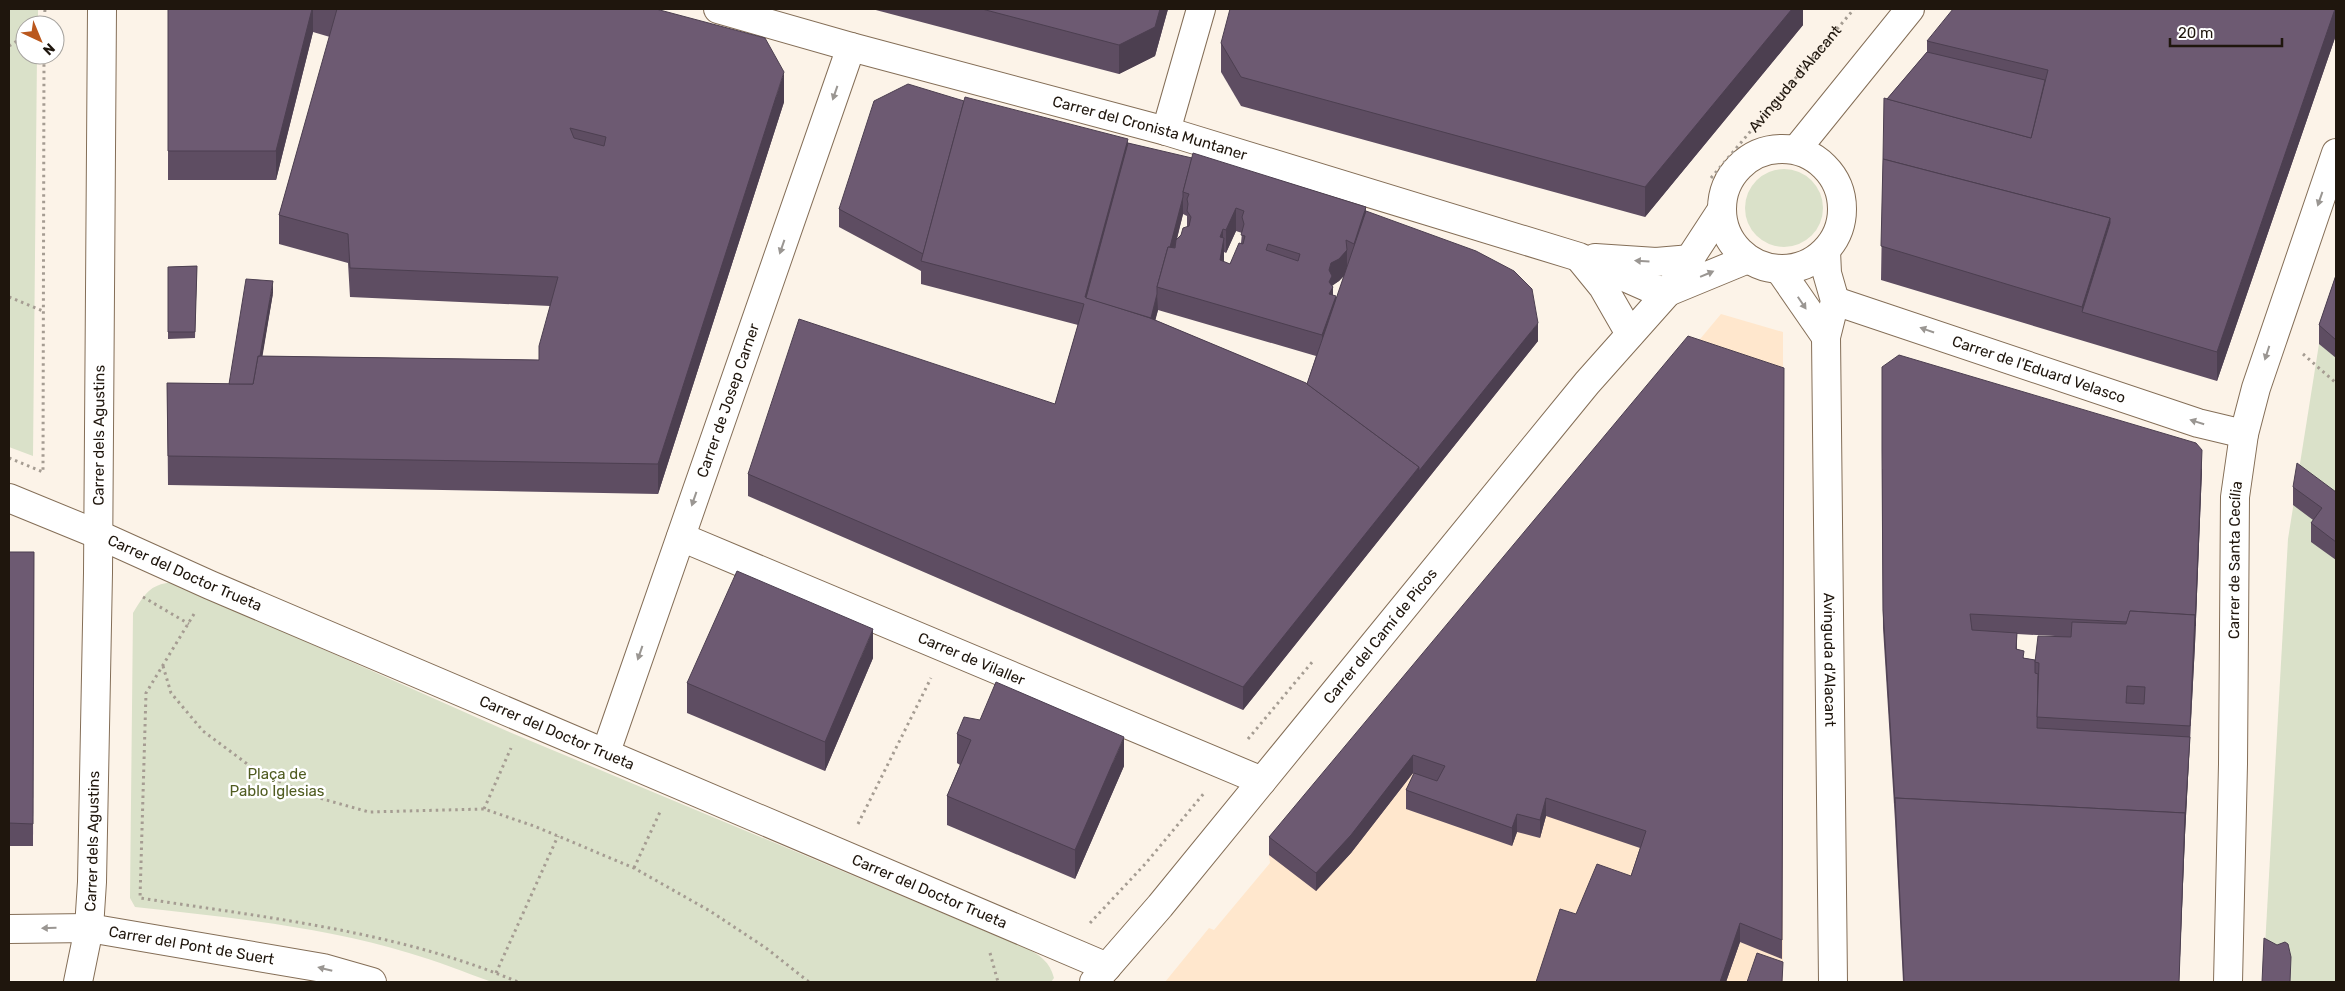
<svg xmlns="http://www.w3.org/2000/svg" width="2345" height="991" viewBox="0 0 2345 991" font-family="Rubik,sans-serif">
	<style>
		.built { fill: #ffe7cd }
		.green { fill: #dae1c9 }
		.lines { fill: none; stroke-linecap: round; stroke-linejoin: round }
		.pedestrian-casing { stroke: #846e57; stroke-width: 30 }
		.minor-casing { stroke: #846e57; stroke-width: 30 }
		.tertiary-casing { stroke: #846e57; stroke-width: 30 }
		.path { stroke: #a59c92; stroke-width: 3; stroke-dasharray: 2.5 4; stroke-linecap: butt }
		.pedestrian { stroke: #fff; stroke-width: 28 }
		.minor { stroke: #fff; stroke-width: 28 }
		.tertiary { stroke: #fff; stroke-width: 28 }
		.wall { fill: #5e4d62; fill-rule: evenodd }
		.shaded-wall { fill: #4c3f50 }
		.building { fill: #6d5a72; stroke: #4c3f50; fill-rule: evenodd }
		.oneway { fill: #9a9692 }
		.labels { text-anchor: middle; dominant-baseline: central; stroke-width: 5; stroke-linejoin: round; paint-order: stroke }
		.street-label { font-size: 15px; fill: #1f160d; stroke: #fff }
		.park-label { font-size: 15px; fill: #505c21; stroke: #fff }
	</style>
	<rect width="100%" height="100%" fill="#fcf3e8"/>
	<polygon class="built" points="1721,314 1783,332 1783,982 1165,982 1209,928 1214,930 1270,863 1269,855"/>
	<g class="green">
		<polygon points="9,9 38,9 38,25 25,25 25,55 37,55 33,456 9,447"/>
		<circle cx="1784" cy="208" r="39"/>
		<polygon points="2336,293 2336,982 2263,982 2288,539 2319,344"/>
		<path d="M172 582 507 731 1026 948C1040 955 1050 962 1054 978L1051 982H492C464 972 437 961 409 953 321 926 226 917 135 907L130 898 133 613C145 594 149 585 172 582Z"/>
	</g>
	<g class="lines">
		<defs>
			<g id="pedestrian">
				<polyline points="9,498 97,534"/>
				<path id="s2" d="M681 537 1262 781"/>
			</g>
			<g id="minor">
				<path id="s3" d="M718 9 851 47 1166 131 1579 257 1647 287 1668 292"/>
				<polyline points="1166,131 1201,9"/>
				<path id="s4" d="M1826 251 1827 273 1835 301 1826 337 1833 982"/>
				<polyline points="1595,258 1656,262 1691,259"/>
				<polyline points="1581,260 1603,287 1630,334"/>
				<polyline points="1779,269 1826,337"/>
				<path id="s5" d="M1835 301 2198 423 2244 434"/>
				<path id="s6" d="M97 534 210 585 1107 967"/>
				<path id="s7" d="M606 752 851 47"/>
				<path id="s8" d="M9 929 89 928 323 968 372 982"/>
				<path id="s9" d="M78 982 89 928 92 882 98 573 102 9"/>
				<path id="s10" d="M2228 982 2233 764 2235 497 2244 434 2256 388 2336 153"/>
			</g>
			<g id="tertiary">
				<circle cx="1782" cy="209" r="60"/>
				<polyline points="1796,150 1910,9"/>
				<polyline points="1668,292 1748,259"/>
				<path id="s11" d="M1094 982 1160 906 1587 383 1668 292 1721 211"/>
			</g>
		</defs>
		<use href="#pedestrian" class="pedestrian-casing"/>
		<use href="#minor" class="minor-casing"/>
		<use href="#tertiary" class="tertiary-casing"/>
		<g class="path">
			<polyline points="44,25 45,9"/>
			<polyline points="9,46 25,36"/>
			<path id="s1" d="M1711 178 1854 9"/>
			<polyline points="9,297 43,311"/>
			<polyline points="2303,354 2336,383"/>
			<polyline points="9,458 43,472 44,55"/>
			<polyline points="143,597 189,624"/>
			<path d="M194 614 146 693 140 898C268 918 397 931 518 982"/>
			<polyline points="163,666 171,693 203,731 258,772 312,796 369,812 484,809 534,826 634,868 710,911 766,948 809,982"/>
			<polyline points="1248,739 1313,661"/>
			<polyline points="484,809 511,748"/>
			<polyline points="858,824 931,678"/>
			<polyline points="634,868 660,812"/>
			<polyline points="1090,923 1146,863 1205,792"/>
			<polyline points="990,953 998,982"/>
			<polyline points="496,973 558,836"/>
		</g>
		<use href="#pedestrian" class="pedestrian"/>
		<use href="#minor" class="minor"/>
		<use href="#tertiary" class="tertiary"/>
	</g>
	<g class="wall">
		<polygon points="168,9 656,9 784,102 658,494 168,485 167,383 229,384 273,293 262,356 539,360 550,306 350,297 348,263 279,244 279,215 330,37 313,32 276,180 168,180"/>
		<polygon points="872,9 1168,9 1155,56 1119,74"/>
		<polygon points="1803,9 1803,25 1645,217 1241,106 1221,72 1221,43"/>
		<polygon points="2336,9 2336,35 2217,381 1881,280 1883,159 1887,99 1927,52 1927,41"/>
		<path d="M964 101 1128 143 1366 211 1538 341 1243 710 748 496V474L1055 404 1078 325 921 284V271L839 227V209ZM1183 214 1187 216V227L1181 235 1177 239ZM1236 231 1242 233 1241 243 1230 264 1224 262V252L1226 253ZM1344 276 1336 300 1333 295 1332 285 1339 281ZM1158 310 1316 356 1307 384 1155 320Z"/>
		<polygon points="197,266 195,338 168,339 168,267"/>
		<polygon points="2336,275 2336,358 2319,344 2319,325"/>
		<polygon points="1784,368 1782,959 1740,942 1726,982 1536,982 1576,914 1631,876 1640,848 1546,816 1540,838 1517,832 1512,846 1406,809 1406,790 1414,774 1413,773 1351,853 1316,891 1269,855 1269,837"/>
		<path d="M1882 469H2202L2195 644 2185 835 2179 982H1903L1895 821 1883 628ZM2017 634 2055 636 2035 660 2024 658 2017 649Z"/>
		<polygon points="2293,487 2336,492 2336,560 2311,542 2311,523 2313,520 2293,505"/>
		<polygon points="9,552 34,552 33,846 9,846"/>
		<polygon points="873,658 825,771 687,713 687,683"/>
		<polygon points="957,734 1124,766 1075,879 947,825 947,796 960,765 957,763"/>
	</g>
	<g class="shaded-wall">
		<polygon points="312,9 313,9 313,32 276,180 276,151"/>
		<polygon points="1160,9 1168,9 1155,56 1119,74 1119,45"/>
		<polygon points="1792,9 1803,9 1803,25 1645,217 1645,187"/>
		<polygon points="2335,9 2336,9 2336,35 2217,381 2217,352"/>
		<polygon points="784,72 784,102 658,494 658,464"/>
		<polygon points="1128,139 1128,162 1090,303 1085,297"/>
		<polygon points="1183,197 1183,214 1164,289 1159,288"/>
		<polygon points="1366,207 1366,229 1354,266 1354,244"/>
		<polygon points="1236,208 1236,231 1226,253 1226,230"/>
		<polygon points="2110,218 2110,252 2082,312 2082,341 2082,307"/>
		<polygon points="1223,229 1223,244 1224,238 1224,261 1220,283 1220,237"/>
		<polygon points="1347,250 1347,272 1339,281 1332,286 1333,287 1333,302 1336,296 1336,319 1322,358 1322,335 1329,270 1331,263"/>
		<polygon points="273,281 273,293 253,413 253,400"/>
		<polygon points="1157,294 1158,310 1150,341 1150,323"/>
		<polygon points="1538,323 1538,341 1243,710 1243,687 1419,467"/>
		<polygon points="2202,450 2202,469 2195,644 2185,835 2179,982 2185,813 2190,737"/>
		<polygon points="873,629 873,658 825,771 825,742"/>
		<polygon points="1124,737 1124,766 1075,879 1075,850"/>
		<polygon points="1413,755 1413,773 1351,853 1316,891 1316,873"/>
		<polygon points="1546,798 1546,816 1540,838 1540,820"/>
		<polygon points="1517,814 1517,832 1512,846 1512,828"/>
		<polygon points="1740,923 1740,942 1726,982 1720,982"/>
	</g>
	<g class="building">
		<polygon points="168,9 312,9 276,151 168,151"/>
		<path d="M334 9H656L765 38 784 72 658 464 168 456 167 383 253 384 258 356 539 360V346L558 277 350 268 348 234 279 215 337 9ZM570 128 606 137 604 146 574 138Z"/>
		<polygon points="982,9 1160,9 1155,27 1119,45"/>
		<polygon points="1230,9 1792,9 1645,187 1241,77 1221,43"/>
		<polygon points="1953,9 2335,9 2217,352 2082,312 2110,223 2110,218 1883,159 1884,98 2031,138 2048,70 1927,41"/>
		<polygon points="1927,52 2045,80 2031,138 1887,99"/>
		<polygon points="908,84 964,101 923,254 839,209 874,101"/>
		<polygon points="965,97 1128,139 1085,297 1150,318 1306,383 1419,467 1243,687 748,474 799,319 1055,404 1084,304 921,261"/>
		<polygon points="1128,143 1192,158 1183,192 1183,197 1170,247 1168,247 1157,287 1157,294 1151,318 1086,298"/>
		<path d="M1193 153 1366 207 1354 244 1346 240 1347 250 1339 259 1331 263 1329 270 1332 276 1329 282 1333 287 1329 294 1336 296 1322 335 1157 287 1168 247 1175 248 1176 240 1181 235 1183 228 1189 226 1191 217 1187 211 1188 204 1187 199 1189 194 1183 192ZM1236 208 1244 211 1242 217 1244 224 1241 235 1245 236 1243 244 1239 243 1230 264 1220 260 1224 238 1220 237 1223 229 1226 230ZM1268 244 1300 254 1298 261 1266 250Z"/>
		<polygon points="1883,159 2110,218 2082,307 1881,246"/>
		<polygon points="1366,211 1476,251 1514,271 1532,289 1538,323 1419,471 1419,467 1307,384"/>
		<polygon points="197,266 195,332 168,332 168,267"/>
		<polygon points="2336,275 2336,340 2319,325"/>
		<polygon points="246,279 273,281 260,356 258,356 253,384 229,384"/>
		<polygon points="1688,336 1784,368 1782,940 1740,923 1720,982 1536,982 1560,909 1576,914 1597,864 1631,876 1646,831 1546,798 1540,820 1517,814 1512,828 1406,790 1414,773 1437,781 1445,766 1413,755 1351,835 1316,873 1269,837"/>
		<polygon points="1899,355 2196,443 2202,450 2195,626 2195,615 2130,611 2127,622 1970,614 1972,630 2017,633 2016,649 2024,651 2023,658 2035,660 2035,673 2038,674 2037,728 2190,737 2185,817 2185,813 1895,798 1895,803 1883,610 1882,450 1882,367"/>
		<polygon points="2297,463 2336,492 2336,542 2311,523 2322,508 2293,487"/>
		<polygon points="9,552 34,552 33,824 9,823"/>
		<polygon points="737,571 873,629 825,742 687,683"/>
		<path d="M2130 611 2195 615 2190 726 2037 717 2039 663 2035 662 2038 636 2071 637 2072 622 2126 624ZM2127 686 2145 687 2144 704 2126 703Z"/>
		<polygon points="996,682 1124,737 1075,850 947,796 971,740 957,734 964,717 980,720"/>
		<polygon points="1895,798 2185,813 2179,982 1904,982"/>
		<polygon points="2264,938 2277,945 2285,942 2288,944 2291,957 2290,982 2262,982"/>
		<polygon points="1757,953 1783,962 1782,982 1747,982"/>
	</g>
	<defs><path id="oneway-solid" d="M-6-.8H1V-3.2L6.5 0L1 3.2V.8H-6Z" transform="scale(1.25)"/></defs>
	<g class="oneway">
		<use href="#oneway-solid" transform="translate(835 93) rotate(109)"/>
		<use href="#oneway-solid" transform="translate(2320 199) rotate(109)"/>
		<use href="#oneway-solid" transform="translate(782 247) rotate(109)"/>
		<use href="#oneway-solid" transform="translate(1642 261) rotate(-176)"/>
		<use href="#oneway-solid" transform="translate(1707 274) rotate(-23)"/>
		<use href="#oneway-solid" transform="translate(1802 303) rotate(56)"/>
		<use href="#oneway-solid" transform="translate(1927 330) rotate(-161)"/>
		<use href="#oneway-solid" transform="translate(2267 353) rotate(108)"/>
		<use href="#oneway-solid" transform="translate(2197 422) rotate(-163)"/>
		<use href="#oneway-solid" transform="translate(694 499) rotate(109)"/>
		<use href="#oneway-solid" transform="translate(640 653) rotate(109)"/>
		<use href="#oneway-solid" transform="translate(49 928) rotate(179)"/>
		<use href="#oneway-solid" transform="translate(325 969) rotate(-166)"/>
	</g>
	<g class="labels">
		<g class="street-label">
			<text stroke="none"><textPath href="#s1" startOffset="130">Avinguda d'Alacant</textPath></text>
			<text stroke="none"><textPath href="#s3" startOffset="448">Carrer del Cronista Muntaner</textPath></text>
			<text stroke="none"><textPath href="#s5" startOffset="215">Carrer de l'Eduard Velasco</textPath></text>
			<text stroke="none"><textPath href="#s7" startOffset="372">Carrer de Josep Carner</textPath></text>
			<text stroke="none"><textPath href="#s9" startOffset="548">Carrer dels Agustins</textPath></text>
			<text stroke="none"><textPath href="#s10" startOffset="422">Carrer de Santa Cecília</textPath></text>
			<text stroke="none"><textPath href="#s6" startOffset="96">Carrer del Doctor Trueta</textPath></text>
			<text stroke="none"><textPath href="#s11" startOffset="449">Carrer del Camí de Picos</textPath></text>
			<text stroke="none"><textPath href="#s2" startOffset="315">Carrer de Vilaller</textPath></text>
			<text stroke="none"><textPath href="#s4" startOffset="411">Avinguda d'Alacant</textPath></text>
			<text stroke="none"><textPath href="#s6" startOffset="501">Carrer del Doctor Trueta</textPath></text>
			<text stroke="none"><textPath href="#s9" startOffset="142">Carrer dels Agustins</textPath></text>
			<text stroke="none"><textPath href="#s6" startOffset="906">Carrer del Doctor Trueta</textPath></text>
			<text stroke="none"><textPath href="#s8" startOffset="184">Carrer del Pont de Suert</textPath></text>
		</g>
		<g class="park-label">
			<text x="277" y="774">Plaça de<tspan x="277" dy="17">Pablo Iglesias</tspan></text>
		</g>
	</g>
	<rect width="2345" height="991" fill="none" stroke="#1f160d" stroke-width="20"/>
	<g transform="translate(40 40) rotate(136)"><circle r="24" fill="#ffffff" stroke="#a5a29e"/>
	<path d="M0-4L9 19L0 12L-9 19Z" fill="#ba571c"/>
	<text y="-8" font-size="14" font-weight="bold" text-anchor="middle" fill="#1f160d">N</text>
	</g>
	<path d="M2170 38v8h112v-8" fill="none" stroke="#1f160d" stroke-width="2.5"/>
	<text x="2178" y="38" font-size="15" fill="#1f160d" stroke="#ffffff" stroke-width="4" paint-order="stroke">20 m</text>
</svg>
